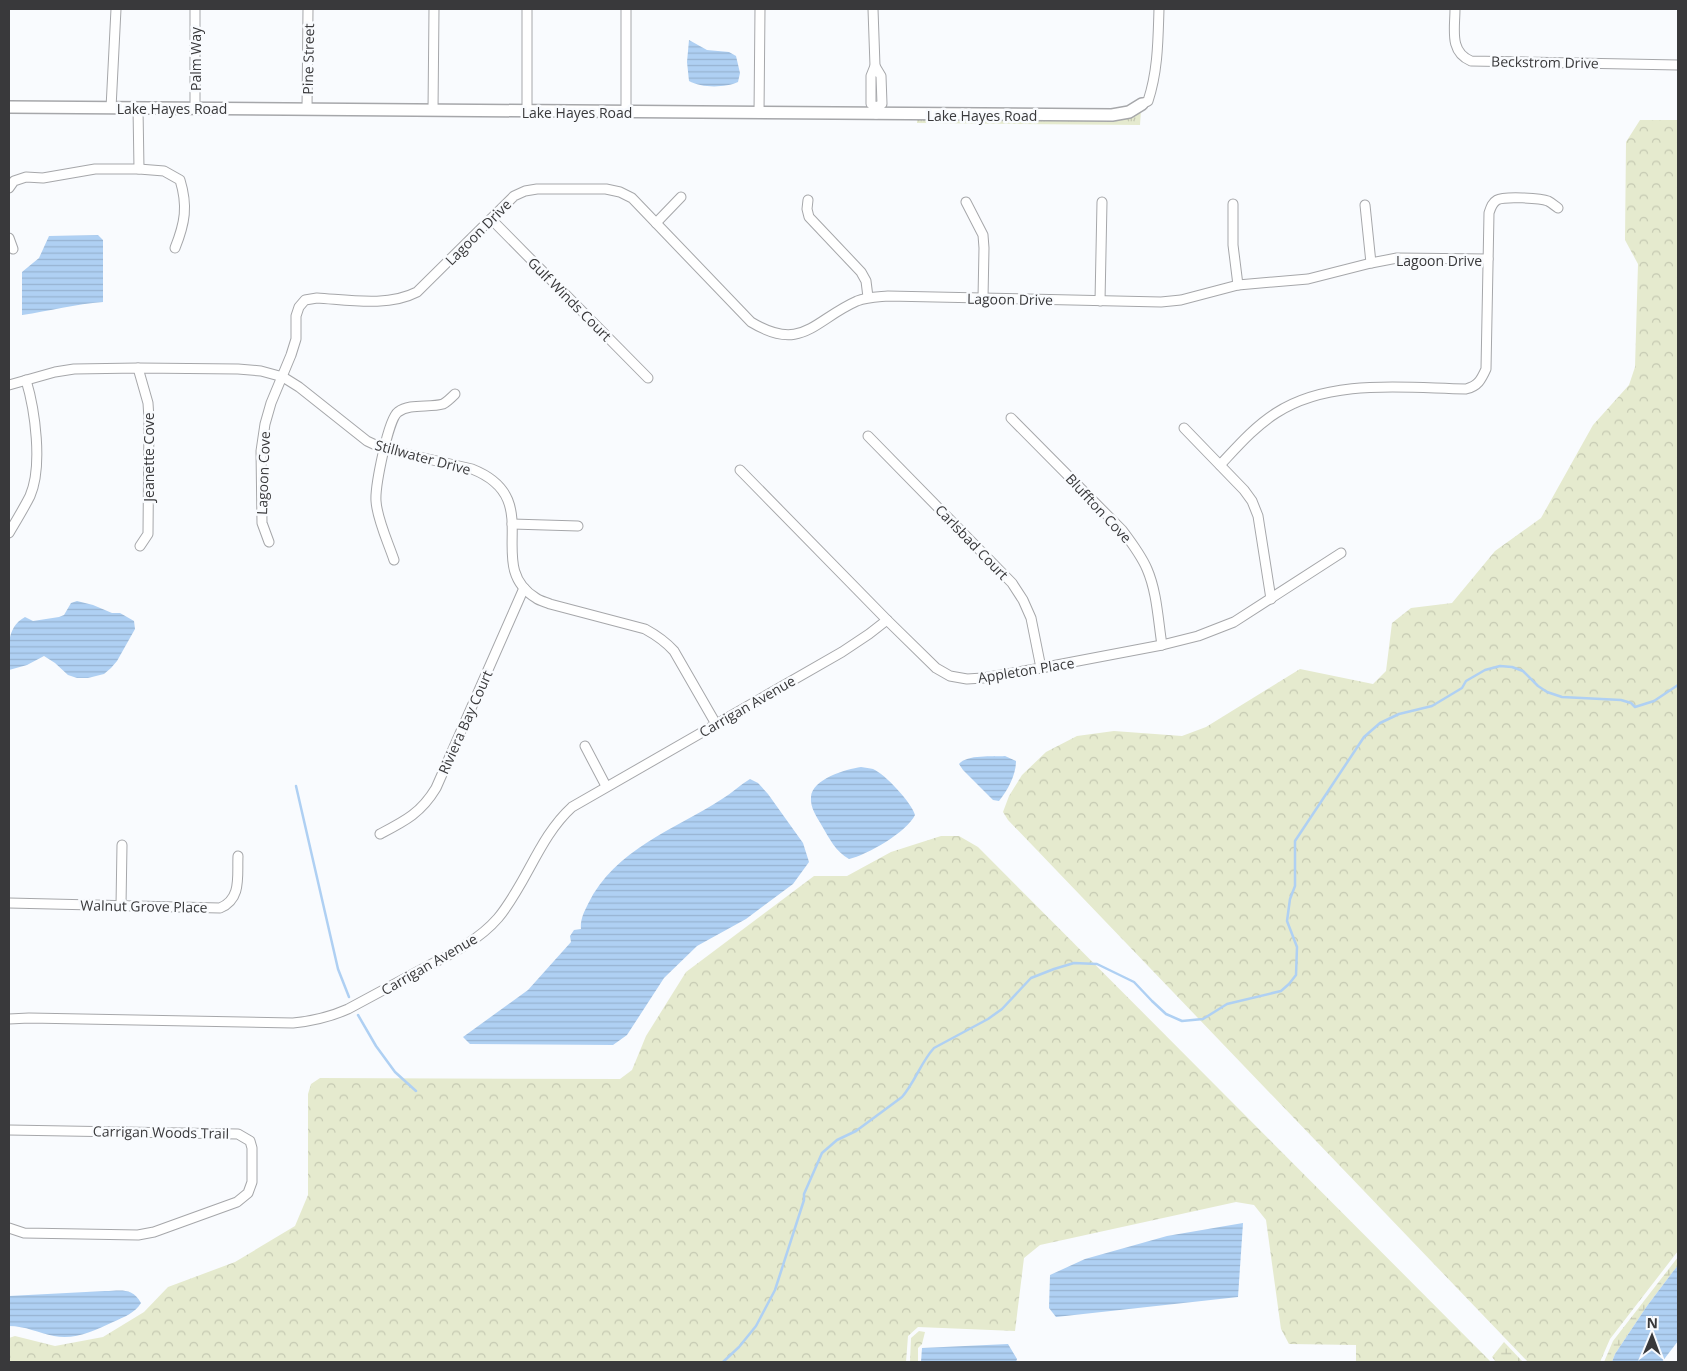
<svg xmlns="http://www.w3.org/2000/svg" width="1687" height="1371" viewBox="0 0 1687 1371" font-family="'Open Sans',sans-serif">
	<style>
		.grass { fill: url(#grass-tufts) }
		.forest { fill: url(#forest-crowns) }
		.wetland { fill: url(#wetland-marsh) }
		.water { fill: url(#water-rules) }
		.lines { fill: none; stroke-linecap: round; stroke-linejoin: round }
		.stream { stroke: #afd0f3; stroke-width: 2.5 }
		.minor-casing { stroke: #a6a7aa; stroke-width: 11 }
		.tertiary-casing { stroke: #a6a7aa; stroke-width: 14 }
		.minor { stroke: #fff; stroke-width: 9 }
		.tertiary { stroke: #fff; stroke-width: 11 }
		.labels { text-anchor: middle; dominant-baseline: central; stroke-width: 5; stroke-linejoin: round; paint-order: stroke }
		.street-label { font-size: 14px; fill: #39393b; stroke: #f9fbfe }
	</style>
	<defs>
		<pattern id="grass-tufts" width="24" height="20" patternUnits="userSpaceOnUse" patternTransform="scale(1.25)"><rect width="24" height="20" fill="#e5eace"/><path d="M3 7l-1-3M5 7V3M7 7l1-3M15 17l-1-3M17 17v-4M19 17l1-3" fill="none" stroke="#c5c9b2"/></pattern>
		<pattern id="forest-crowns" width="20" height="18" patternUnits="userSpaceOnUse" patternTransform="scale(1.25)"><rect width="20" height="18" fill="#e5eace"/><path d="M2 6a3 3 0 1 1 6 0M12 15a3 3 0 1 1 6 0" fill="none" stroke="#c5c9b2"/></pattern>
		<pattern id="wetland-marsh" width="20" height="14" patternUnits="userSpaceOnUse" patternTransform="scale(1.25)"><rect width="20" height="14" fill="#e5eace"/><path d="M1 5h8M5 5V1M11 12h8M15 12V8" fill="none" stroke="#c5c9b2"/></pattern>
		<pattern id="water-rules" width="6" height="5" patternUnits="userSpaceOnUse" patternTransform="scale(1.25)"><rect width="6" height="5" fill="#afd0f3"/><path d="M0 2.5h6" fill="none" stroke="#97b3d1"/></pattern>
	</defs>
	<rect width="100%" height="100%" fill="#f9fbfe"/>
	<polygon class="grass" points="1141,110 1140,125 917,123 917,119"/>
	<g class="forest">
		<polygon points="1640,120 1678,120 1678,1251 1610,1339 1600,1362 1528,1362 1008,820 1003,812 1009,796 1022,775 1046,752 1077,736 1114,731 1182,736 1206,727 1300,669 1373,684 1386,671 1392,623 1411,608 1452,603 1495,551 1541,518 1593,425 1629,385 1635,367 1638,264 1625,240 1626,142"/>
		<polygon points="941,836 959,836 978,847 1491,1362 1356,1362 1356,1345 1289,1344 1281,1329 1266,1220 1254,1205 1236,1202 1040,1245 1024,1258 1015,1331 918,1327 908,1336 906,1362 9,1362 9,1338 15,1336 55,1346 103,1337 144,1312 168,1287 235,1262 295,1226 308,1195 308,1094 311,1084 320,1078 620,1079 632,1070 646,1036 686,972 814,876 847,876 891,852"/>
		<polygon points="919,1331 925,1332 922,1344 918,1348 918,1362 910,1362 911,1338"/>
	</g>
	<g class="wetland">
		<polygon points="1678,1257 1678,1265 1647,1306 1615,1354 1612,1362 1604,1362 1613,1341"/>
		<polygon points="1504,1342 1523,1362 1496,1362 1492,1357"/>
	</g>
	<g class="water">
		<path d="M689 40 707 50 729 52 736 56 740 73 738 82C725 88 701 88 689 81L687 62Z"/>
		<path d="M98 235 103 240V302C76 304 49 311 22 315V272L39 258 49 236Z"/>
		<path d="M77 601 93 605 112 613H120L134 621 135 629 117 661 111 668 104 674 88 678H77L68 675 55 663 44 656 27 665 9 670C9 650 5 628 25 617L33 621 59 617 64 615 71 603Z"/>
		<path d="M1005 756 1016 761C1016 775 1008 790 999 801L993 800 963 770 959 764C967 754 993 757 1005 756Z"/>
		<path d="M861 767C865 768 870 768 873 769 885 774 912 803 915 815 907 832 867 855 849 859 836 852 829 838 822 826 817 817 810 808 811 797 812 779 846 769 861 767Z"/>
		<path d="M750 779 758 783 768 794 803 843 809 862 793 884 746 919 697 946 664 978 627 1035 613 1045 470 1044 463 1037 528 990 571 942 570 936 574 930 581 929C580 920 584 912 588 904 615 849 674 830 722 799 732 793 740 785 750 779Z"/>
		<polygon points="1243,1223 1238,1297 1056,1317 1049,1308 1050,1275 1085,1259 1167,1236"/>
		<polygon points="1678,1265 1678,1341 1662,1362 1612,1362 1615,1354 1647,1306"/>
		<path d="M105 1291C121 1291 132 1287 141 1303 135 1313 124 1317 113 1322 94 1331 75 1340 54 1336 39 1333 25 1326 9 1326V1296Z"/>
		<polygon points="1008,1344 1017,1359 1016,1362 921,1362 922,1348"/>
	</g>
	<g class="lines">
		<g class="stream">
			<polyline points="296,786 338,969 349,997"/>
			<polyline points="358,1015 376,1046 395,1072 416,1091"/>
			<path d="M723 1362 739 1347 756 1326 775 1290 804 1200V1194L822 1153 837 1140 856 1131 902 1097C915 1082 921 1062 934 1048L988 1019 1002 1009 1031 978 1054 969 1074 963 1097 964 1134 982 1152 1001 1166 1014 1182 1021 1203 1019 1227 1004 1281 991 1289 984 1296 975 1297 947 1287 921 1290 899 1295 886V841L1364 737 1380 723 1399 714 1432 706 1462 688 1466 681 1485 670 1500 666 1512 667 1523 671 1538 686 1547 692 1562 697 1621 700 1631 703 1635 707 1654 701 1678 685"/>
		</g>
		<defs>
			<g id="minor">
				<polyline points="195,9 195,109"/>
				<polyline points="873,9 875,66 871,76 871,104 876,107 876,114"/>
				<path d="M1455 9C1455 29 1449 52 1471 61L1678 65"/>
				<polyline points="875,66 881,76 882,104 876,107"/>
				<path d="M1142 104 1148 101C1158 71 1158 40 1159 9"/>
				<polyline points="111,108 116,9"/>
				<polyline points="138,108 139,169"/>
				<polyline points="307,109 308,9"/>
				<polyline points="433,110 434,9"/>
				<polyline points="527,112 527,9"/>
				<polyline points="626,112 626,9"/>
				<polyline points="759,113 760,9"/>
				<path d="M9 188 14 181 26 177 43 178 95 169H139L164 171 180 180C188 206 185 223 175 248"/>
				<polyline points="808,200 807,209 809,217 861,272 866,281 868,297"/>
				<polyline points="966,202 983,235 984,248 983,298"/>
				<polyline points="1233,204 1233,245 1238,285"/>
				<polyline points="1365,205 1371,263"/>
				<polyline points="491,219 648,378"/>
				<polyline points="656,223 681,197"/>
				<polyline points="9,238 13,249"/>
				<polyline points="1100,301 1102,202"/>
				<polyline points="138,368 148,403 149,419 148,534 140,546"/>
				<path d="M9 385 55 372 74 369 138 368 238 369 261 371 283 377 299 387 367 441 384 449 472 469C548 499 482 565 536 598 540 601 546 602 550 604L645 629C656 635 665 641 674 651L716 724"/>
				<path d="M1011 418 1122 530C1131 542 1141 555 1147 569 1157 592 1158 620 1162 645"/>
				<polyline points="1184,428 1244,490 1252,501 1258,516 1271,599"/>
				<polyline points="868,436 1012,583 1023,600 1031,618 1041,668"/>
				<path d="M1220 465C1237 447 1254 427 1276 413 1330 378 1404 388 1466 389 1478 386 1481 380 1486 369L1489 213C1491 207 1492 203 1497 200 1504 196 1541 198 1548 201 1552 203 1555 206 1558 208"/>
				<polyline points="740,470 887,620 936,668 950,676 967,679 983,678 1041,668 1162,645 1198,636 1234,622 1341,553"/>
				<polyline points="512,524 578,526"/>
				<path d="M9 533C16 521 24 508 30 496 43 466 35 410 26 380"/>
				<path d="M269 542 262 523 261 451 265 424 271 403 291 355 296 339V316L299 307 305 300 317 298C349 300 388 307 417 292L514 196 525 191 537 189H606L620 192 632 198 751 322C802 353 814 320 857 301 867 297 878 297 888 296L1161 302 1181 300 1238 285 1308 279 1371 263 1397 258 1488 259"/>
				<path d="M394 560C388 542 377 519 376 501 375 487 388 419 398 412 410 403 429 408 443 404 447 402 452 397 455 394"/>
				<polyline points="585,746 606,786"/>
				<path d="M380 834C405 821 421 813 436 788L524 588"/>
				<path d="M9 903 220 908C242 899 237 876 238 856"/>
				<polyline points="121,905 122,845"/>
				<path d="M9 1019 29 1018 293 1023C313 1021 330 1017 348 1009 374 995 400 981 426 967 451 954 479 940 498 918 527 883 539 837 572 807L842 652 869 634 887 620"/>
				<polyline points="9,1130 238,1134 250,1141 252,1148 252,1182 248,1193 237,1202 154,1232 138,1235 24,1233 9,1228"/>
			</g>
			<polyline id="tertiary" points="9,107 1112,115 1129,112 1142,104"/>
		</defs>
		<use href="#minor" class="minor-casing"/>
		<use href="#tertiary" class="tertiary-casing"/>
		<use href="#minor" class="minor"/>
		<use href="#tertiary" class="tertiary"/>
	</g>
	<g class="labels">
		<g class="street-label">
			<text transform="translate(195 59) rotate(-90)">Palm Way</text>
			<text transform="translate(308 59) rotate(-89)">Pine Street</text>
			<text transform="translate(1545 62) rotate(1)">Beckstrom Drive</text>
			<text x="172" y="108">Lake Hayes Road</text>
			<text x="577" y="112">Lake Hayes Road</text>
			<text x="982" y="115">Lake Hayes Road</text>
			<text transform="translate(478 232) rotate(-45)">Lagoon Drive</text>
			<text x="1439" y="260">Lagoon Drive</text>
			<text transform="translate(570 299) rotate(45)">Gulf Winds Court</text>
			<text transform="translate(1010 299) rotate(1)">Lagoon Drive</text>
			<text transform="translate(148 457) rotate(-90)">Jeanette Cove</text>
			<text transform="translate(423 457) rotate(15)">Stillwater Drive</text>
			<text transform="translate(263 473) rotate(-88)">Lagoon Cove</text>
			<text transform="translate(1099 508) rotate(47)">Bluffton Cove</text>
			<text transform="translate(972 542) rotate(46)">Carlsbad Court</text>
			<text transform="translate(1026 670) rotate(-9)">Appleton Place</text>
			<text transform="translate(747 706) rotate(-30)">Carrigan Avenue</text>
			<text transform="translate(465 722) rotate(-66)">Riviera Bay Court</text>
			<text transform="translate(144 906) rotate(1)">Walnut Grove Place</text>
			<text transform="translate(429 964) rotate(-30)">Carrigan Avenue</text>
			<text transform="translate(161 1132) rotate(1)">Carrigan Woods Trail</text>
		</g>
	</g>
	<rect width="1687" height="1371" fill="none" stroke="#39393b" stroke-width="20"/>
	<g transform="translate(1652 1336) rotate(1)" stroke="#f9fbfe" stroke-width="4" paint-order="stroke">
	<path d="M0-4L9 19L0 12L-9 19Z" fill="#39393b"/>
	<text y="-8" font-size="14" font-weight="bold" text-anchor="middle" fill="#39393b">N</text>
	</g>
</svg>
